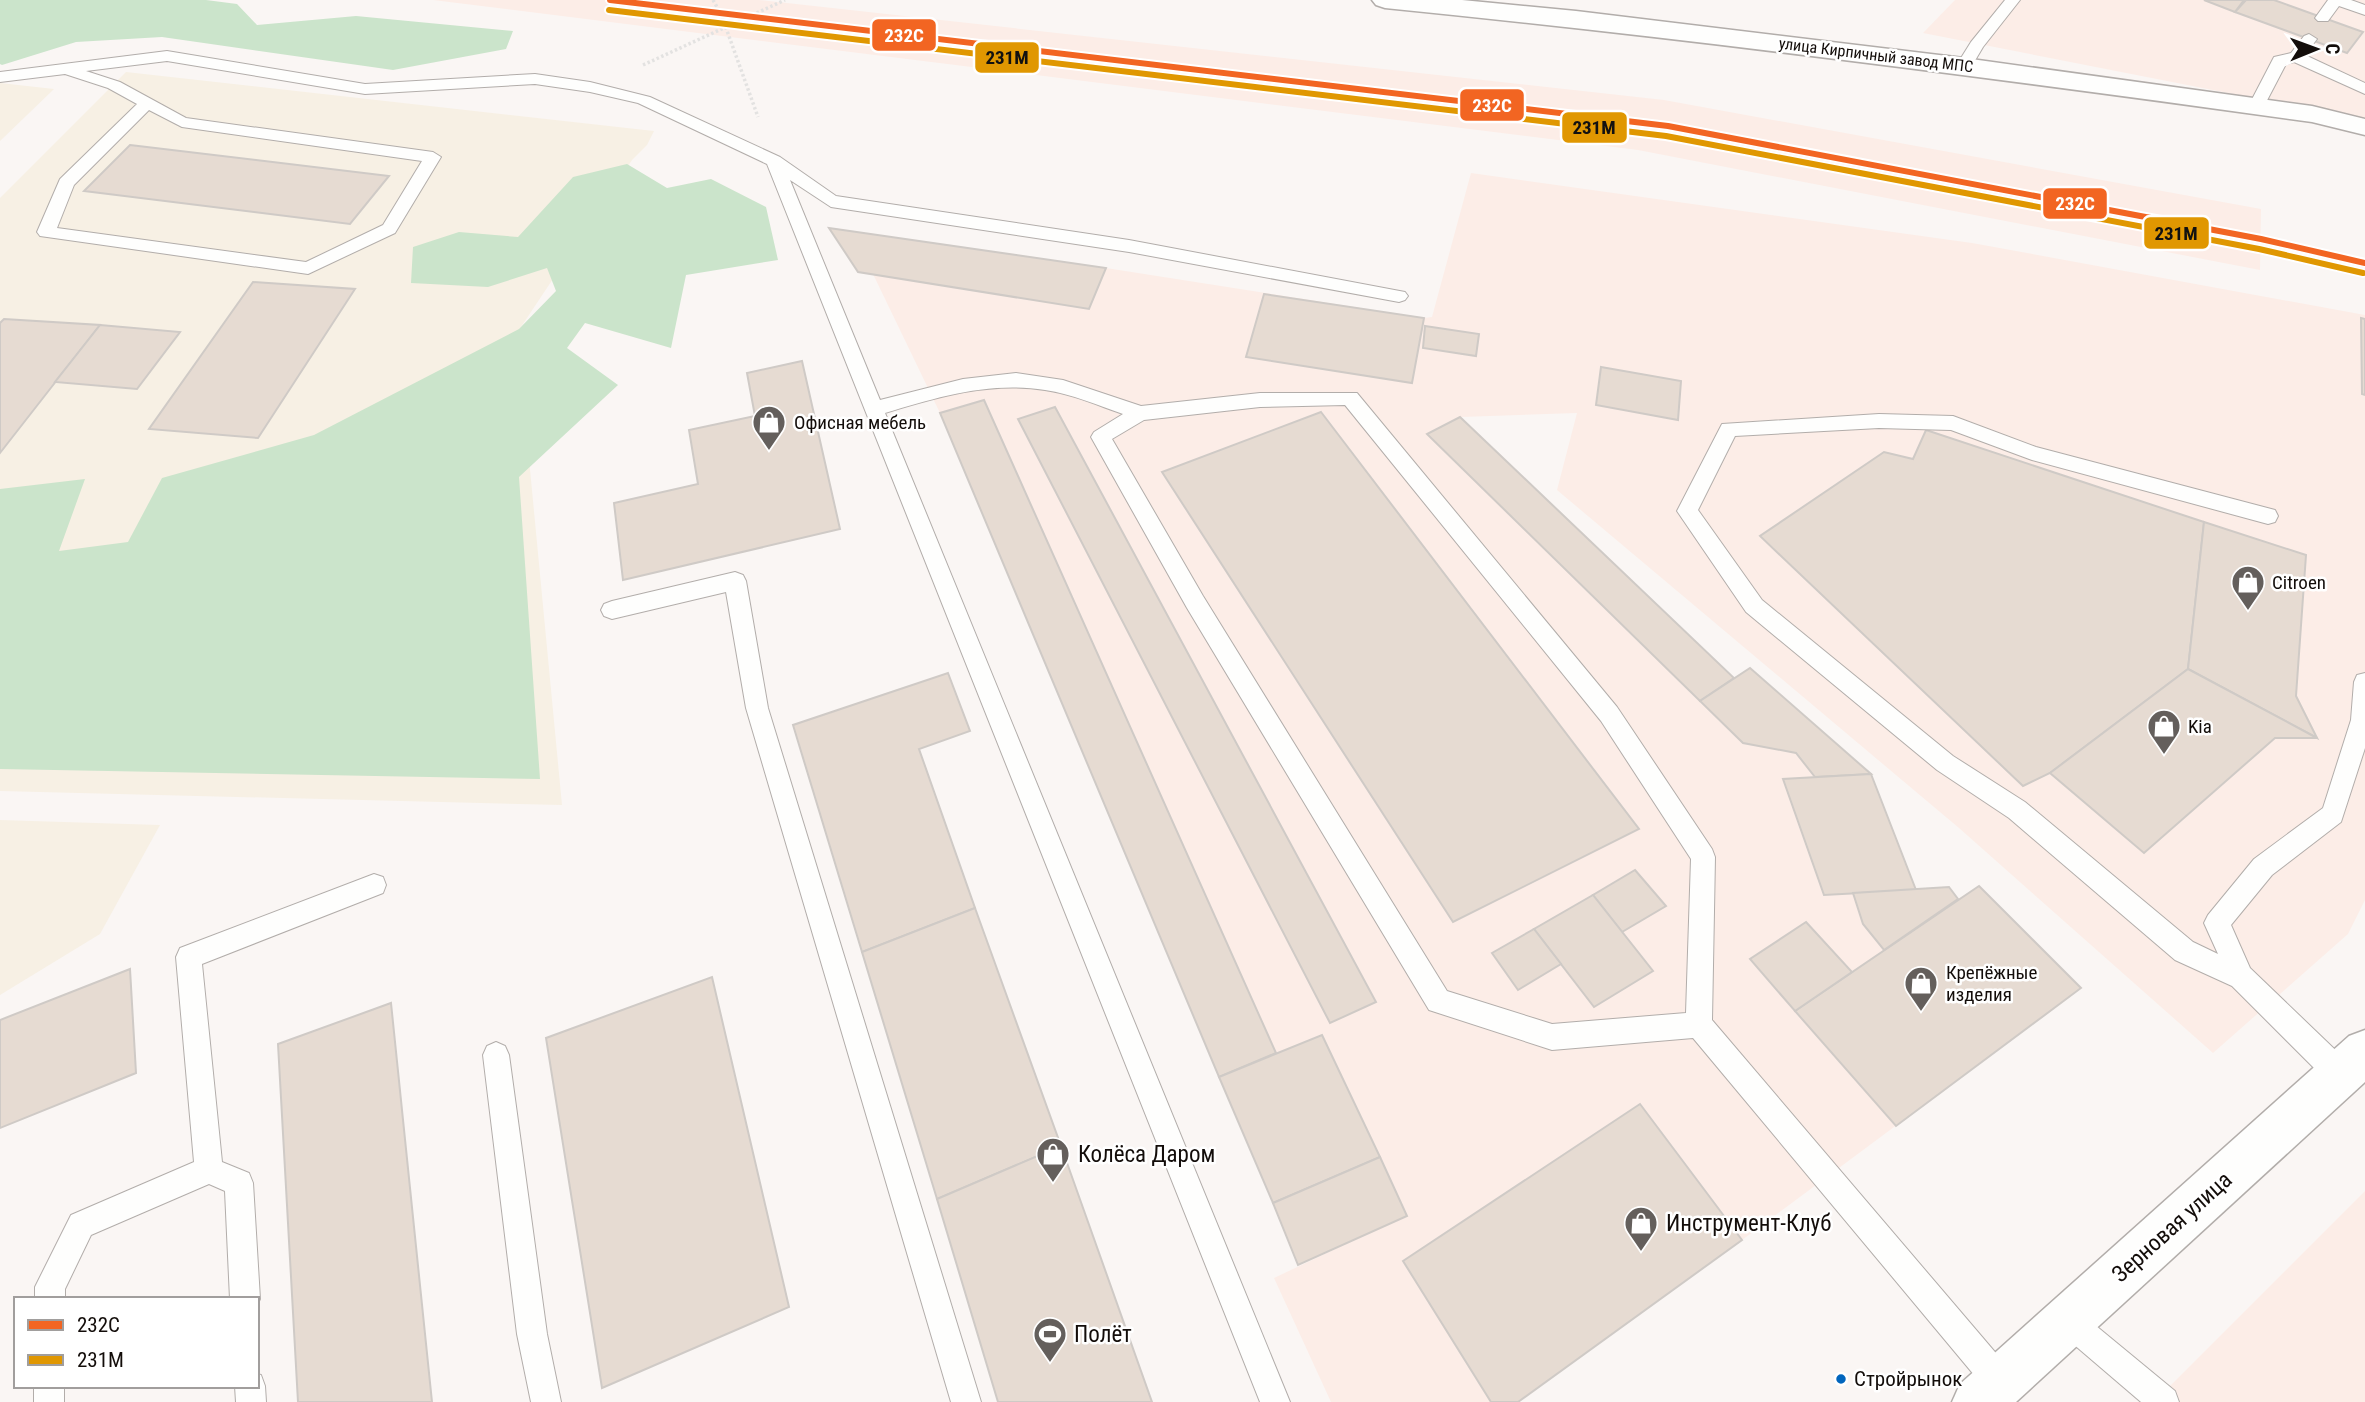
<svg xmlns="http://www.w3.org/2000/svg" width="2365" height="1402" viewBox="0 0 2365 1402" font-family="'Roboto Condensed',sans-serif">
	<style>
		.built { fill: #fcede7 }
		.industrial { fill: #f7f0e4 }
		.green { fill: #cbe4cb }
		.building { fill: #e6dbd2; stroke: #cfcac6; stroke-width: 2 }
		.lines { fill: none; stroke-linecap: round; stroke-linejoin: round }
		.lane-casing { stroke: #b2adaa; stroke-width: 2 }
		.street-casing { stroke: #b2adaa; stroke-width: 3 }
		.primary-casing { stroke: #b2adaa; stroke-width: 3 }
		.path { stroke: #e3e2e1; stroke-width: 3.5; stroke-dasharray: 2.5 2.5; stroke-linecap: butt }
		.lane { fill: #fefefd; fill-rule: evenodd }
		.street { fill: #fefefd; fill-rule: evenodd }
		.primary { fill: #fefefd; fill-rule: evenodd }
		.rail-1-casing { stroke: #fff; stroke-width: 10 }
		.rail-2-casing { stroke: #fff; stroke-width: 10 }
		.rail-1 { stroke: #f26522; stroke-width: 6 }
		.rail-2 { stroke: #e09701; stroke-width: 6 }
		.bus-dot { fill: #0065bd; stroke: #fff; stroke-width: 2.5 }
		.labels { text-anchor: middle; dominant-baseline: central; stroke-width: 5; stroke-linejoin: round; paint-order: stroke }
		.far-street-label { font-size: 16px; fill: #130d0a; stroke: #fff }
		.poi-label { font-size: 19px; fill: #130d0a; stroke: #fff; text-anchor: start }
		.near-bus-label { font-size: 21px; fill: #130d0a; stroke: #fff; text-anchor: start }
		.near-poi-label { font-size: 23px; fill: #130d0a; stroke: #fff; text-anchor: start }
		.near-street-label { font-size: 23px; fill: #130d0a; stroke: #fff }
		.line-badge { stroke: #fff; stroke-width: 2.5 }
		.badge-label { font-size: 19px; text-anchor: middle; font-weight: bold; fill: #fff }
		.pale-badge-label { font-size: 19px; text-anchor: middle; font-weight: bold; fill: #111 }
	</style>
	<rect width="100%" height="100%" fill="#faf6f4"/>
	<g class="built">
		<polygon points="433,0 759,0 1664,100 2261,209 2260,270 1638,150"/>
		<polygon points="1955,0 2365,0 2365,120 1923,33"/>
		<polygon points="1471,173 1972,243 2365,315 2365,900 2348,934 2213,1053 1959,828 1557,490 1577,413 1461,417 1734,678 1750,668 1871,774 1916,890 1949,887 1958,899 1979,886 2081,988 1742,1240 1518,1402 1331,1402 1274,1278 1407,1215 1322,1035 1276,1053 984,401 940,413 873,274 829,228 1106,268 1424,318 1432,317"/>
		<polygon points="2365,1191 2365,1402 2154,1402"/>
	</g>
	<g class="industrial">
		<polygon points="126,72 654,131 647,145 632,160 517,333 562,805 0,791 0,198"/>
		<polygon points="0,83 54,89 0,141"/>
		<polygon points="0,820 160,825 100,934 0,995"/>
	</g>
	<g class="green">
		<polygon points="0,0 206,0 237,4 257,25 356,16 513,31 506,49 393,70 162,37 76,42 2,65 0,64"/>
		<polygon points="627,164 667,188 711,179 766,207 778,260 686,275 671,348 585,323 567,348 618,385 519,477 540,779 0,769 0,489 85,479 59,551 128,542 162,478 314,435 519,329 556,291 547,268 488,287 411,283 413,247 459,232 518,237 573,177"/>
	</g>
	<g class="building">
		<polygon points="2204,0 2244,0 2235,12"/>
		<polygon points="2246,0 2274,0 2363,32 2347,53 2235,12"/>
		<polygon points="130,145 389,176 350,224 84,191"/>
		<polygon points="829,228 1106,268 1089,309 858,272"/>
		<polygon points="253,282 355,289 258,438 149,429"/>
		<polygon points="1264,294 1424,318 1412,383 1246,357"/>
		<polygon points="2361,318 2365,319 2365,395 2362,394"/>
		<polygon points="4,319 100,325 0,453 0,323"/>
		<polygon points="100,325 180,332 137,389 55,382"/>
		<polygon points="1425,326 1479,334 1476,356 1423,348"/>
		<polygon points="802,361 840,529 623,580 614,503 698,484 689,430 755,416 747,373"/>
		<polygon points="1601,367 1681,381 1678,420 1596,405"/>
		<polygon points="984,400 1276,1053 1219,1077 940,413"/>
		<polygon points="1055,407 1376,1002 1330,1023 1018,419"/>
		<polygon points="1321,412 1639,829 1453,922 1162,472"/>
		<polygon points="1460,417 1734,678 1700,701 1427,434"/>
		<polygon points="1926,430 2204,522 2188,669 2050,773 2023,786 1760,536 1884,452 1913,459"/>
		<polygon points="2204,522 2306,555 2296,696 2317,738 2188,669"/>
		<polygon points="1750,668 1871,774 1815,777 1796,753 1743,743 1700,701"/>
		<polygon points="2188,669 2317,738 2275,738 2144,853 2050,773"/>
		<polygon points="948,673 970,731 919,749 975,908 862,952 793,725"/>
		<polygon points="1871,774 1916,890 1824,895 1783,779"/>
		<polygon points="1635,870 1666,906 1622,932 1593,895"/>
		<polygon points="1979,886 2081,988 1896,1126 1795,1011"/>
		<polygon points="1949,887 1958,899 1884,950 1863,924 1853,893"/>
		<polygon points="1593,895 1653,971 1594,1007 1534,929"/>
		<polygon points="975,908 1061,1146 937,1199 862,952"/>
		<polygon points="1806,922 1852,972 1795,1011 1750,959"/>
		<polygon points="1534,929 1561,964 1518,990 1492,953"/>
		<polygon points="130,969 136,1073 0,1128 0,1020"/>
		<polygon points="712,977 789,1307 602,1388 546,1038"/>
		<polygon points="391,1003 432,1402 298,1402 278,1044"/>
		<polygon points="1322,1035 1380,1157 1273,1203 1219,1077"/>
		<polygon points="1640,1104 1742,1240 1518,1402 1491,1402 1403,1261"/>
		<polygon points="1061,1146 1152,1402 998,1402 937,1199"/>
		<polygon points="1380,1157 1407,1216 1298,1265 1273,1203"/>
	</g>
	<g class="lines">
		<defs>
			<g id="lane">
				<polygon points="2005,0 2020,0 1983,47 1970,69 1958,69 1956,66 1971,42"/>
				<polygon points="2328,0 2351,0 2365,5 2365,15 2339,6 2328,21 2318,21 2315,18"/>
				<polygon points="2309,34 2317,39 2305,55 2365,83 2365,94 2294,62 2286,64 2262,110 2250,110 2248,107 2274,57 2291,53 2304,36"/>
				<path d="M167 51 365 84 535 74 590 82 650 97 780 157 836 196 1129 240 1405 292 1408 296 1405 300 1399 302 1129 252 831 207 790 180 880 400 963 379 1016 373 1063 380 1141 406 1260 393H1357L1617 707 1712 849 1715 857 1712 1020 2012 1372 2016 1383 2012 1394 2001 1398 1990 1394 1693 1038 1552 1050 1429 1010 1187 608 1091 437 1094 432 1123 414C1097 405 1072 394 1045 390 991 381 937 397 885 413L1290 1402H1260L767 164 638 103 590 92 535 84 365 94 167 61 86 71 120 82 186 118 433 152 441 157 395 233 308 274 40 236 37 232 60 179 137 104 108 88 65 74 0 82V72ZM149 110 182 127 422 161 383 225 306 262 57 228 74 185ZM1345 405 1601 721 1691 859 1686 1013 1552 1024 1447 991 1203 596 1112 439 1144 420 1260 407Z"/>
				<polygon points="1879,414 1953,416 2036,447 2275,510 2278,516 2275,522 2268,524 2032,460 1951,430 1879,428 1735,436 1698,510 1762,600 1953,756 2025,802 2193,942 2218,954 2204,923 2208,915 2254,859 2323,808 2351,720 2354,682 2357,675 2365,673 2365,748 2341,822 2272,875 2231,925 2250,968 2350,1064 2353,1074 2350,1084 2340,1087 2330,1084 2232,986 2175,960 2009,818 1937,770 1746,612 1677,511 1722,424"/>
				<polygon points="735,572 743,575 746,581 768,708 981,1402 951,1402 746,708 726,592 612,619 604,616 601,610 604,604 612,601"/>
				<polygon points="374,874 383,877 386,885 383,893 202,964 222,1162 249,1173 253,1183 260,1299 257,1305 257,1299 230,1299 225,1191 209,1184 91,1235 65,1289 65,1299 35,1299 35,1287 71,1215 194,1162 176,957 180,948"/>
				<polygon points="496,1042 505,1046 509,1055 547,1334 561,1402 531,1402 517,1334 483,1055 487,1046"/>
				<polygon points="2068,1306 2078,1311 2175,1391 2179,1402 2141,1402 2058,1331 2053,1321 2058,1311"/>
				<polygon points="257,1374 261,1375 265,1386 266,1402 236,1402 235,1386 257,1386"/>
				<rect x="34" y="1386" width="30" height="16"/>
			</g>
			<path id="street" d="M1372 0H1462L1576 11 1964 58 2312 106 2365 119V135L2312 122C2003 79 1695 39 1385 8L1376 5Z"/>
			<polygon id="primary" points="2365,1030 2365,1082 2016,1402 1952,1402 1960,1384 2349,1036"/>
		</defs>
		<use href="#lane" class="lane-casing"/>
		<use href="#street" class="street-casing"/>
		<use href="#primary" class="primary-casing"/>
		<g class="path">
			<polyline points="713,0 721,14 758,117"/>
			<polyline points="643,65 785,0"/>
		</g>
		<use href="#lane" class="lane"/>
		<use href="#street" class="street"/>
		<use href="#primary" class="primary"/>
		<defs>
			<polyline id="rail-1" points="610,0 1668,126 2261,239 2365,263"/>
			<polyline id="rail-2" points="609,10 1666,136 2259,249 2363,273"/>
		</defs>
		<use href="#rail-1" class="rail-1-casing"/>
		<use href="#rail-2" class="rail-2-casing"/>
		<use href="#rail-1" class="rail-1"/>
		<use href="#rail-2" class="rail-2"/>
	</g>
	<defs>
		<symbol id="shop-pin" viewBox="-11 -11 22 30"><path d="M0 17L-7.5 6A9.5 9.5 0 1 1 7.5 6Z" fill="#645f5c" stroke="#fff"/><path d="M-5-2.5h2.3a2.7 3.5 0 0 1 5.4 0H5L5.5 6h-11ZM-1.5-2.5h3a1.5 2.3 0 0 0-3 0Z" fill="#fff"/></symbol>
		<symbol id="stadium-pin" viewBox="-11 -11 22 30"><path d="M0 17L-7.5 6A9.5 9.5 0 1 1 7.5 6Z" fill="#645f5c" stroke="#fff"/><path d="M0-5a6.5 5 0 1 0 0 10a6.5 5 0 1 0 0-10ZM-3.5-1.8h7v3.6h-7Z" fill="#fff"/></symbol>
	</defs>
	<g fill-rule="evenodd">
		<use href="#shop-pin" x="750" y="403" width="38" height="52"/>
		<use href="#shop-pin" x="2229" y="563" width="38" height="52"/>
		<use href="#shop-pin" x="2145" y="707" width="38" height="52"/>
		<use href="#shop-pin" x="1902" y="964" width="38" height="52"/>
		<use href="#shop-pin" x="1034" y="1135" width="38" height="52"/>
		<use href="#shop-pin" x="1622" y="1204" width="38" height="52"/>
		<use href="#stadium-pin" x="1031" y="1315" width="38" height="52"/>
	</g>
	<circle class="bus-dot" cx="1841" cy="1379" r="6"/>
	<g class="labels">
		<g class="far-street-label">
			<text transform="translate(1876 55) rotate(7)">улица Кирпичный завод МПС</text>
		</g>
		<g class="poi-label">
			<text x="794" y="422">Офисная мебель</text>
			<text x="2272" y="582">Citroen</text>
			<text x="2188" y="726">Kia</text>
			<text x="1946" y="972">Крепёжные<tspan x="1946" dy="22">изделия</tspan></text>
		</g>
		<g class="near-bus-label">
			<text x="1854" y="1379">Стройрынок</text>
		</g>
		<g class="near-poi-label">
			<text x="1078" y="1154">Колёса Даром</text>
			<text x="1666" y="1223">Инструмент-Клуб</text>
			<text x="1074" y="1334">Полёт</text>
		</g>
		<g class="near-street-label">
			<text transform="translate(2172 1227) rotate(-42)">Зерновая улица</text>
		</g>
	</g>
	<g class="line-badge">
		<rect x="871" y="18" width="66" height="34" rx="7" fill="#f26522"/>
		<rect x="974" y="41" width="66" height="33" rx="7" fill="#e09701"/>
		<rect x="1459" y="88" width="66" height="34" rx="7" fill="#f26522"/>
		<rect x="1561" y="111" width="67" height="33" rx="7" fill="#e09701"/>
		<rect x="2042" y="187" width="66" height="33" rx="7" fill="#f26522"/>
		<rect x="2143" y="216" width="67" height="34" rx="7" fill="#e09701"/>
	</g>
	<g class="badge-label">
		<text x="904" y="42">232C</text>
		<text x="1492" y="112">232C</text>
		<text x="2075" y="210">232C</text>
	</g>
	<g class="pale-badge-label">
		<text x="1007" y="64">231М</text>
		<text x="1594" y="134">231М</text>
		<text x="2176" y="240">231М</text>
	</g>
	<rect x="14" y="1297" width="245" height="91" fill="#ffffff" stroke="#a19e9d" stroke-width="2"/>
	<rect x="28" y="1320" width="35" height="10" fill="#f26522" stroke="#a19e9d" stroke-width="2"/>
	<text x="77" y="1332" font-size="21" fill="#130d0a">232C</text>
	<rect x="28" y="1355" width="35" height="10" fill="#e09701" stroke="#a19e9d" stroke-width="2"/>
	<text x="77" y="1367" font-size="21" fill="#130d0a">231М</text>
	<g transform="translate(2316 49) rotate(89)" stroke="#ffffff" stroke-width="5" paint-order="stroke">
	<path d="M0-5L12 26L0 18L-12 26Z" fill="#130d0a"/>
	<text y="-10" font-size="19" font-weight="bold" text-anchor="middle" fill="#130d0a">С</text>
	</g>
</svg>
